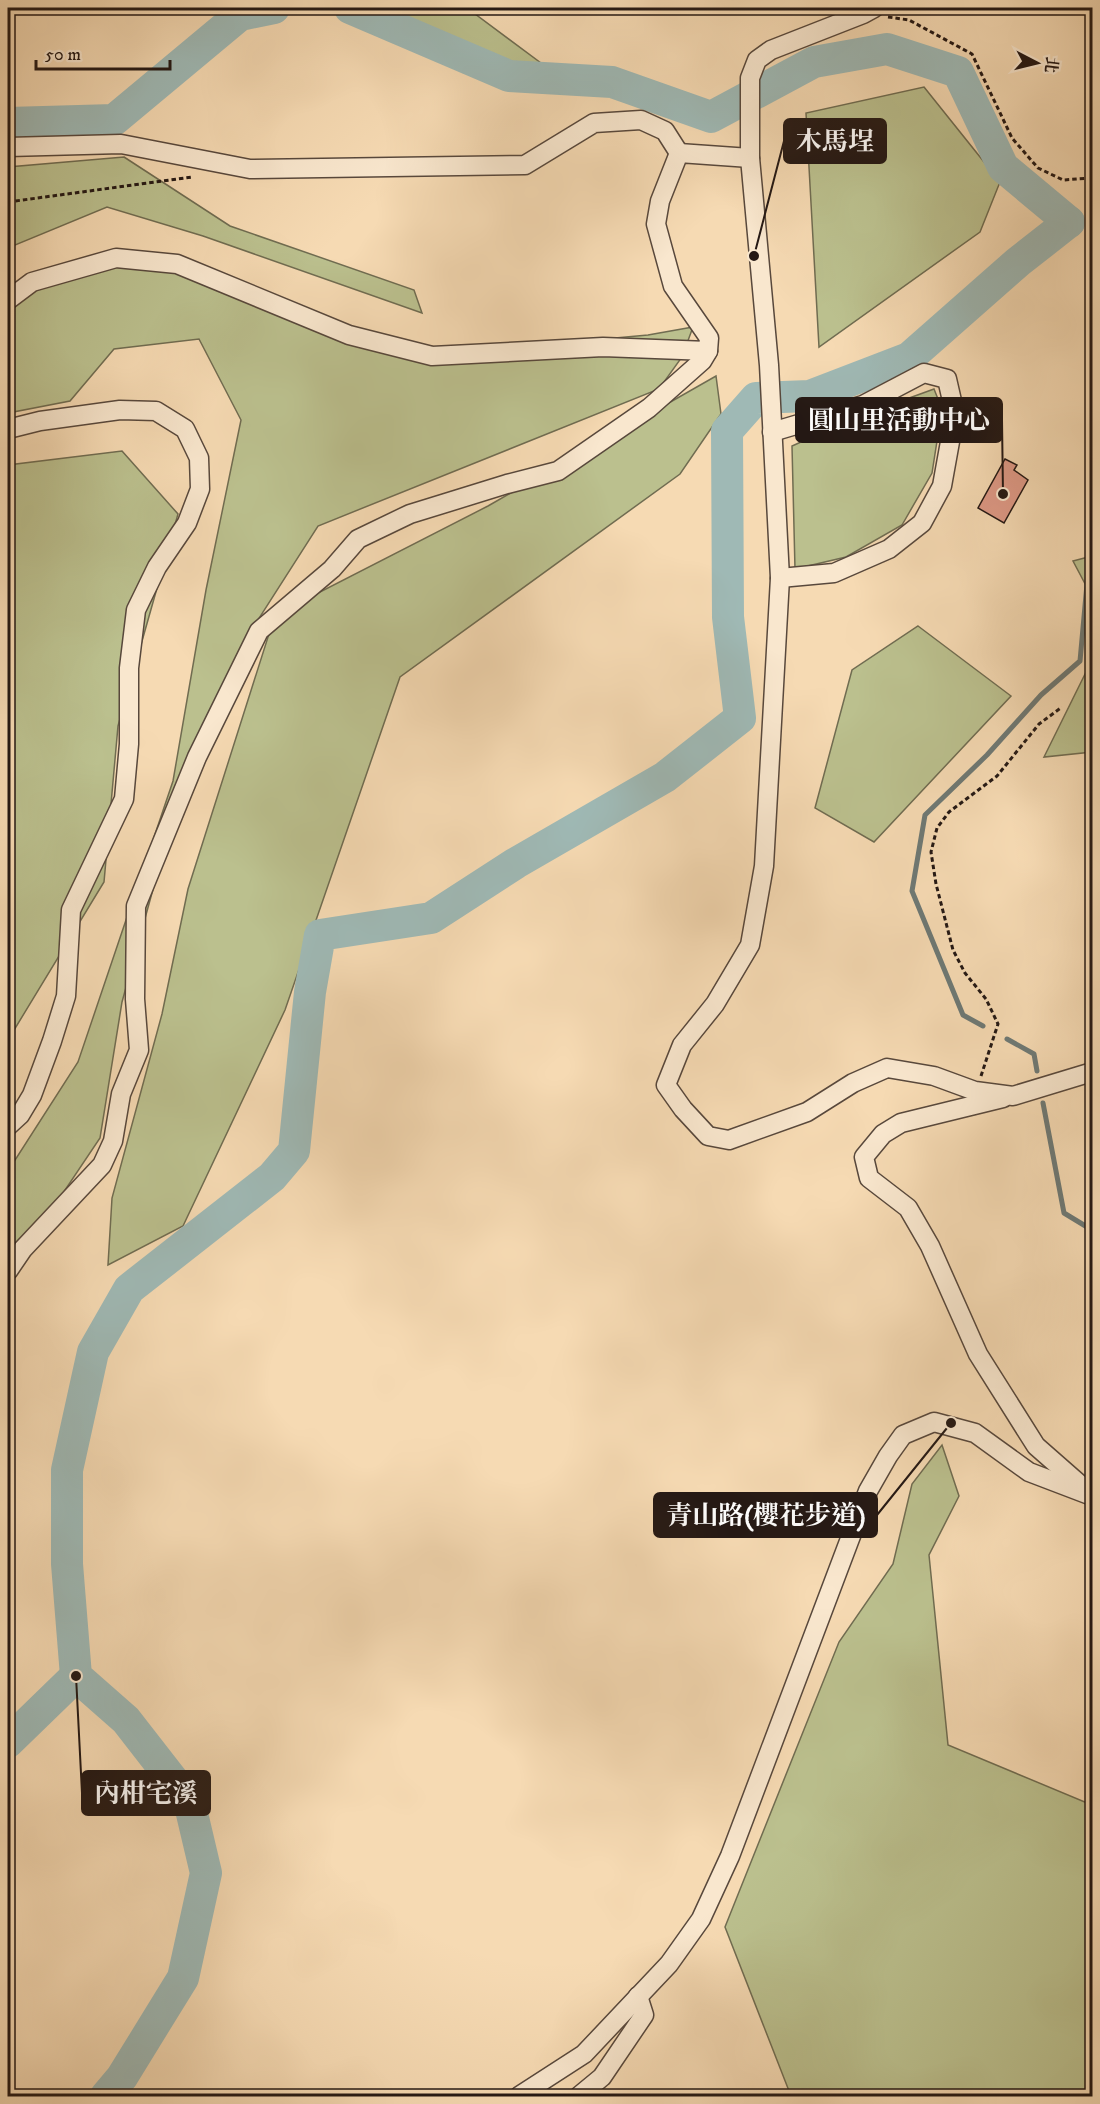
<svg xmlns="http://www.w3.org/2000/svg" width="1100" height="2104" viewBox="0 0 1100 2104" font-family="'IM FELL DW Pica','Noto Serif TC',serif">
	<style>
		.green { fill: #bbc08e; stroke: #706c51; stroke-width: 1.5 }
		.lines { fill: none; stroke-linecap: round; stroke-linejoin: round }
		.stream { stroke: #6e7975; stroke-width: 5 }
		.river { stroke: #9fb9b5; stroke-width: 32 }
		.building { fill: #de9986; stroke: #241814; stroke-width: 1.5 }
		.minor-casing { stroke: #58483c; stroke-width: 21 }
		.path { stroke: #241814; stroke-width: 3; stroke-dasharray: 4.5 3; stroke-linecap: butt }
		.minor { stroke: #f9e7ce; stroke-width: 18 }
		.leader { fill: none; stroke: #241814; stroke-width: 2 }
		.callout-dot { fill: #241814; stroke: #f9e7ce; stroke-width: 2 }
		.callout { fill: #241814; stroke: #241814; stroke-width: 2 }
		.callout-label { font-size: 26px; text-anchor: middle; font-weight: bold; fill: #fff }
	</style>
	<rect width="100%" height="100%" fill="#f6dab3"/>
	<filter id="stains"><feTurbulence type="fractalNoise" baseFrequency=".00333" numOctaves="4"/><feColorMatrix values="0 0 0 0 .2 0 0 0 0 .09 0 0 0 0 .02 0 0 0 .5 -.17"/></filter>
	<radialGradient id="worn" r=".72"><stop offset=".6" stop-color="#630" stop-opacity="0"/><stop offset="1" stop-color="#630" stop-opacity=".3"/></radialGradient>
	<g class="green">
		<polygon points="378,8 467,8 545,66 530,80"/>
		<polygon points="924,87 1000,182 980,232 819,347 806,113"/>
		<polygon points="124,157 230,226 414,290 422,313 203,236 107,207 8,248 8,167"/>
		<polygon points="152,257 313,325 457,357 504,348 648,335 693,327 682,357 659,389 318,526 249,634 188,762 122,1002 100,1138 8,1275 8,1171 78,1062 173,781 206,590 241,420 199,339 114,349 70,401 8,413 8,294"/>
		<polygon points="716,376 721,414 680,474 400,677 285,1010 183,1226 108,1265 112,1198 162,1014 188,889 275,615 488,506"/>
		<polygon points="934,389 942,409 932,473 902,525 846,557 795,569 792,446 857,417"/>
		<polygon points="122,451 178,514 118,726 104,882 8,1040 8,465"/>
		<polygon points="1092,556 1092,597 1073,561"/>
		<polygon points="918,626 1011,696 874,842 815,808 852,670"/>
		<polygon points="1092,649 1092,752 1044,757 1088,668"/>
		<polygon points="942,1445 959,1496 929,1555 948,1745 1092,1805 1092,2096 791,2096 725,1927 839,1642 893,1564 912,1484"/>
	</g>
	<g class="lines">
		<g class="stream">
			<polyline points="983,1026 963,1015 912,891 925,815 987,755 1041,695 1080,661 1092,529"/>
			<polyline points="1007,1039 1034,1054 1037,1071"/>
			<polyline points="1043,1103 1064,1213 1092,1230"/>
		</g>
		<g class="river">
			<polyline points="350,8 509,76 612,82 711,117 814,62 887,49 958,72 1003,167 1069,222"/>
			<polyline points="8,123 114,120 240,15 274,8"/>
			<polyline points="8,1742 76,1676"/>
			<polyline points="106,2096 122,2077 183,1978 206,1873 189,1801 126,1720 76,1676 67,1564 67,1470 93,1352 129,1289 272,1177 294,1151 310,992 320,935 431,918 516,863 665,777 740,718 728,617 727,431 756,398 810,396 909,358 1018,262 1069,222"/>
		</g>
	</g>
	<polygon class="building" points="1005,459 1017,465 1014,470 1028,480 1004,523 978,508"/>
	<g class="lines">
		<defs>
			<g id="minor">
				<polyline points="874,8 863,14 771,50 757,60 750,78 750,158 769,365 780,578 764,866 750,945 715,1004 682,1045 666,1085 683,1109 708,1136 729,1140 807,1112 853,1083 887,1068 934,1076 975,1091 1013,1096 1092,1072"/>
				<polyline points="8,147 121,144 250,169 525,165 594,123 641,120 665,131 679,153"/>
				<polyline points="8,300 32,282 116,258 177,264 349,335 432,356 603,347 708,351"/>
				<polyline points="8,429 40,421 120,410 156,411 185,429 199,458 200,489 187,523 157,567 136,610 129,668 129,744 124,799 71,910 66,996 52,1041 32,1095 20,1115 8,1126"/>
				<polyline points="772,432 863,405 924,373 947,379 955,414 942,486 922,523 889,549 834,573 780,578"/>
				<polyline points="1003,1098 901,1123 883,1134 864,1157 869,1178 908,1208 930,1246 978,1354 1036,1446 1085,1489"/>
				<polyline points="8,1271 23,1249 102,1165 113,1141 121,1094 139,1050 135,999 136,906 197,757 259,631 332,569 358,539 410,514 507,484 558,471 649,408 702,361 708,351 709,338 673,286 656,224 660,201 679,153 750,158"/>
				<polyline points="519,2096 584,2054 669,1964 701,1919 730,1856 868,1491 888,1456 903,1435 934,1422 975,1433 1029,1472 1092,1496"/>
				<polyline points="579,2096 602,2077 644,2015 638,1996"/>
			</g>
		</defs>
		<use href="#minor" class="minor-casing"/>
		<g class="path">
			<polyline points="888,17 909,20 972,54 1012,138 1038,168 1063,180 1092,178"/>
			<polyline points="8,202 192,177"/>
			<polyline points="981,1076 998,1024 986,999 965,973 953,950 936,884 931,852 937,828 949,812 997,776 1039,724 1062,707"/>
		</g>
		<use href="#minor" class="minor"/>
	</g>
	<path class="leader" d="M754 256L784 141M1003 494L1002 420M951 1423L877 1515M76 1676L82 1793"/>
	<g class="callout-dot">
		<circle cx="754" cy="256" r="6"/>
		<circle cx="1003" cy="494" r="6"/>
		<circle cx="951" cy="1423" r="6"/>
		<circle cx="76" cy="1676" r="6"/>
	</g>
	<g class="callout">
		<rect x="784" y="119" width="102" height="44" rx="6"/>
		<rect x="796" y="398" width="206" height="44" rx="6"/>
		<rect x="654" y="1493" width="223" height="44" rx="6"/>
		<rect x="82" y="1771" width="128" height="44" rx="6"/>
	</g>
	<g class="callout-label">
		<text x="835" y="150">木馬埕</text>
		<text x="899" y="429">圓山里活動中心</text>
		<text x="766" y="1524">青山路(櫻花步道)</text>
		<text x="146" y="1802">內柑宅溪</text>
	</g>
	<rect width="1100" height="2104" fill="none" stroke="#f6dab3" stroke-width="30"/>
	<rect x="9" y="9" width="1082" height="2086" fill="none" stroke="#241814" stroke-width="3"/>
	<rect x="15" y="15" width="1070" height="2074" fill="none" stroke="#241814" stroke-width="1.5"/>
	<g transform="translate(1037 63) rotate(97)" stroke="#f9e7ce" stroke-width="4.5" paint-order="stroke">
	<path d="M0-4.5L10 22L0 15L-10 22Z" fill="#241814"/>
	<text y="-9" font-size="16" font-weight="bold" text-anchor="middle" fill="#241814">北</text>
	</g>
	<path d="M36 60v9h134v-9" fill="none" stroke="#241814" stroke-width="3"/>
	<text x="45" y="60" font-size="18" fill="#241814" stroke="#f9e7ce" stroke-width="4.5" paint-order="stroke">50 m</text>
	<rect width="100%" height="100%" filter="url(#stains)"/>
	<rect width="100%" height="100%" fill="url(#worn)"/>
</svg>
